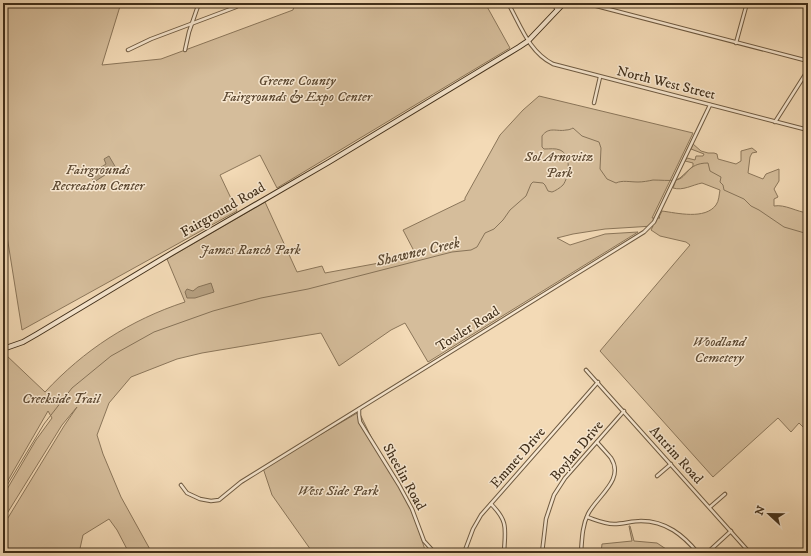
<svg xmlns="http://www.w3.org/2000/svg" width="811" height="556" viewBox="0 0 811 556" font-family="'IM FELL DW Pica',serif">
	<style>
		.green { fill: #d5bd9b; stroke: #8b765a }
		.water { fill: #b6a081; stroke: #877358 }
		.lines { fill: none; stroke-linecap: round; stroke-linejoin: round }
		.stream { stroke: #877358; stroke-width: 1 }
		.street-casing { stroke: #6e5a41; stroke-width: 4.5 }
		.secondary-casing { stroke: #412f1a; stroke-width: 6 }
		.street { stroke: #f7e7d0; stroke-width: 2.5 }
		.secondary { stroke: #f7e7d0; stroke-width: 4 }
		.labels { text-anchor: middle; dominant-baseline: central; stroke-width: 3; stroke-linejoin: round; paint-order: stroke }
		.park-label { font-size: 14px; font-style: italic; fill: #5f4b34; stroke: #f7e7d0 }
		.street-label { font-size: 14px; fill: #412f1a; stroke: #f7e7d0 }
		.water-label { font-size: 15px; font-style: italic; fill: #5e4b34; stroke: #f7e7d0 }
	</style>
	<rect width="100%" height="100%" fill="#f3dab6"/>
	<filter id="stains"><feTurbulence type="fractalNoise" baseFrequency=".005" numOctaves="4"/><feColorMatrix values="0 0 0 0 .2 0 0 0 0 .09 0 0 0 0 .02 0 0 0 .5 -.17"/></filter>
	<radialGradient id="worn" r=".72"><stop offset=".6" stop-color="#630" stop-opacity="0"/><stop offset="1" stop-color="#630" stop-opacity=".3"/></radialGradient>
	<g class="green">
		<polygon points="9,3 121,3 102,65 161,59 293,10 295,3 485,3 510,48 277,188 260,155 220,175 237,211 22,330 3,211 3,22"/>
		<path d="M539 96 693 133 652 218H660L659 217 662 211C677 213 705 220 716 205 719 201 719 195 720 190L702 183C692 185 683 191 673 188L676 180 680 178 693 166V163L685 161 687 158 695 160 696 156H703L704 154 691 149 693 144 701 151 708 153H714L717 154 718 159 736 164 741 161V151L752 148 757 152 752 153 750 157 748 173 763 179 766 174 779 169V181L774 189 778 197 774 199V206C785 204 797 212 808 213V423L803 427 799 423 791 432 778 418 713 477 600 351 690 245 686 242 660 236 651 230 653 226 605 229 573 234 557 238 570 245 605 234 638 232 428 362 405 323 391 330 339 366 321 333 202 353 177 359 131 377 109 403 97 435 103 454 121 497 152 553H129L117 530 109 519 83 535 79 553H3V526L64 426 77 407 62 425 3 520V496L36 440 52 418 48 411 3 489V361L6 355 45 392C84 350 130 320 185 302L167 259 265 202 297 272 322 266 325 273 390 261 414 251 403 230 465 200V198L500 135 523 110Z"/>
		<polygon points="359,412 378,451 412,509 425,550 420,553 313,553 272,495 263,468"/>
		<polygon points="629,526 630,526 634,541 657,543 672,553 601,553 602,544 632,541"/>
	</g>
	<g class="water">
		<polygon points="109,156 116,168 94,182 87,170 92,167 95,171 106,164 104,159"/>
		<polygon points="211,283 214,292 195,298 187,298 185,292 187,289 193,291 198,287"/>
	</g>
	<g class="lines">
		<path class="stream" d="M3 492 44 424 72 388 111 356 154 332 213 311 261 298 308 289 452 252 471 250 477 247 485 233 494 229 503 220 510 210 526 196 531 184 533 182 543 183 545 185 548 191 552 192C555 191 560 188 563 185 569 177 572 155 560 150 555 148 550 149 544 149L542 147V136C549 126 557 132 566 130 569 130 571 129 573 128L582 136 599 142 601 148 600 169 607 179 616 183C622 180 630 182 638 182 643 182 648 181 653 180 661 180 668 181 676 180 688 178 686 163 708 163L710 171 721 177 720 182 723 185 724 190 744 199 751 206 759 210 784 227 808 234"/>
		<defs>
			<g id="street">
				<path d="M508 3C521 26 529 52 553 64L808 130"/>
				<polyline points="553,3 557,10"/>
				<polyline points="585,3 808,61"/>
				<polyline points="736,43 747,3"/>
				<polyline points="128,50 151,39 236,7 242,3"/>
				<polyline points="185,50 189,32 199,3"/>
				<polyline points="594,103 600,77"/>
				<polyline points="775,122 808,70"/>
				<polyline points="586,370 750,553"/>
				<polyline points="359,409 359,415 360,422 399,485 412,509 424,541 435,553"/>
				<polyline points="657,476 671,464"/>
				<polyline points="181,485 187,493 200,499 211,501 219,500 241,482 644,232 654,222 710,105"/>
				<path d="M491 504C509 522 505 529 504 553"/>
				<polyline points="710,507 725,494"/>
				<path d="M587 517C596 520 604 524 614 524 623 524 632 521 641 521 666 521 683 535 698 553"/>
				<polyline points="464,553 473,529 481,515 598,382"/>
				<polyline points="542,553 546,519 554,495 565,478 624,411"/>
				<path d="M581 553C582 540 582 526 588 514 597 496 625 480 611 458 607 453 601 447 597 442"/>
				<polyline points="707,553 731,531"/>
			</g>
			<polyline id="secondary" points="3,349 23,342 37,334 172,253 329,162 519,47 528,41 564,3"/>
		</defs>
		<use href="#street" class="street-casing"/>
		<use href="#secondary" class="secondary-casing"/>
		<use href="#street" class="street"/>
		<use href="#secondary" class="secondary"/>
	</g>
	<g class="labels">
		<g class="park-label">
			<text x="297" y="81">Greene County<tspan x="297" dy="16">Fairgrounds &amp; Expo Center</tspan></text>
			<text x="559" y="157">Sol Arnovitz<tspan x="559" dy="16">Park</tspan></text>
			<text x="98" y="170">Fairgrounds<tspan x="98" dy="16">Recreation Center</tspan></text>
			<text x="250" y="250">James Ranch Park</text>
			<text x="719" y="342">Woodland<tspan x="719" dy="16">Cemetery</tspan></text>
			<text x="61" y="399">Creekside Trail</text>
			<text x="338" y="491">West Side Park</text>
		</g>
		<g class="street-label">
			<text transform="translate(666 83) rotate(14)">North West Street</text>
			<text transform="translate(223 210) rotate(-30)">Fairground Road</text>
			<text transform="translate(468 329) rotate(-32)">Towler Road</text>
			<text transform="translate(577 451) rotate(-50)">Boylan Drive</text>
			<text transform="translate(676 455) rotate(48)">Antrim Road</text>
			<text transform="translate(518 458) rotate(-49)">Emmet Drive</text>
			<text transform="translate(404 477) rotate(61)">Sheelin Road</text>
		</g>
		<g class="water-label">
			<text transform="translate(418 252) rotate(-13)">Shawnee Creek</text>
		</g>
	</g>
	<rect width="811" height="556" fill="none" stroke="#f3dab6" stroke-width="16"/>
	<rect x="4" y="4" width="803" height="548" fill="none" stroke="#412f1a" stroke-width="2"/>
	<rect x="8" y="8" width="795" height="540" fill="none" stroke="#412f1a"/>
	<g transform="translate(769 514) rotate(292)" stroke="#f7e7d0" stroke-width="3" paint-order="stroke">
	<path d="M0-3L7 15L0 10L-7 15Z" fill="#412f1a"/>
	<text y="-6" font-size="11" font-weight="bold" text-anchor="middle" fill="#412f1a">N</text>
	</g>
	<rect width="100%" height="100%" filter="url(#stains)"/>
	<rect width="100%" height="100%" fill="url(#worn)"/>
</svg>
